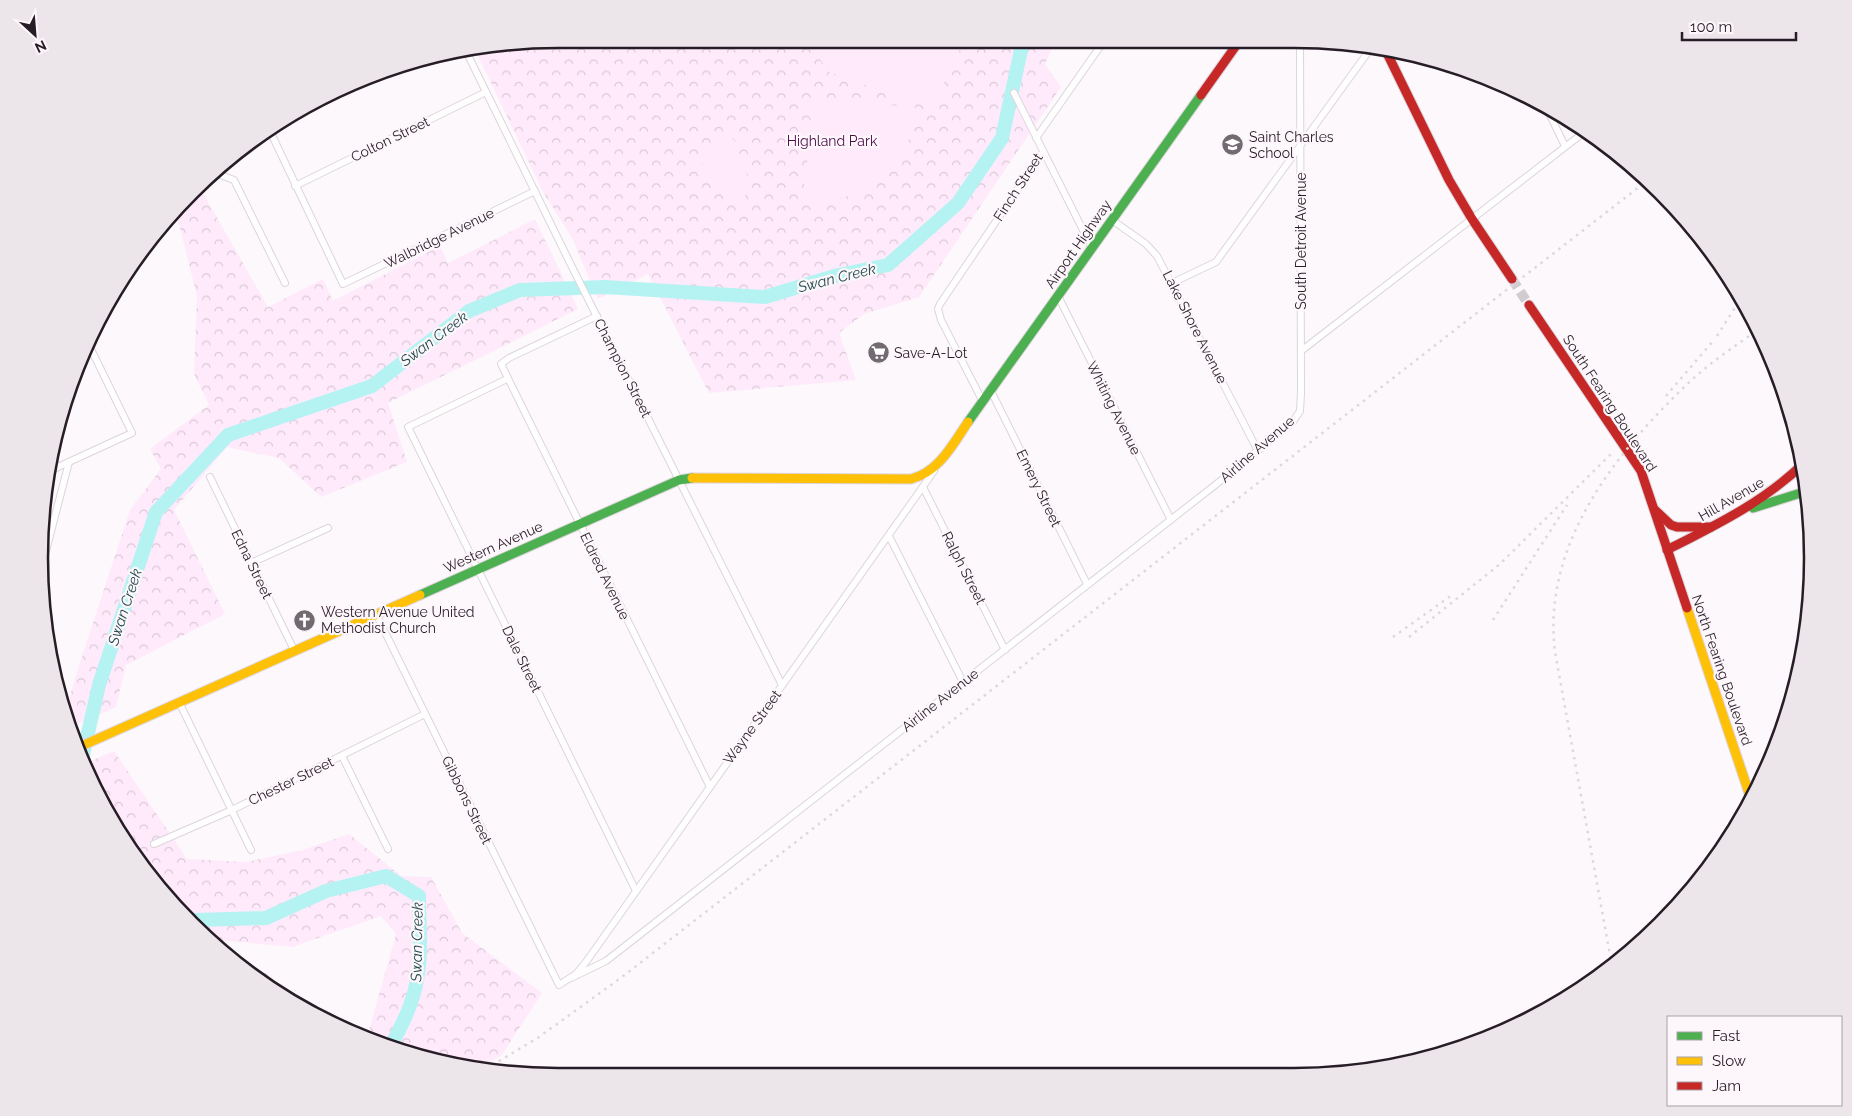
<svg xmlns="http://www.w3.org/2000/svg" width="1852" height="1116" viewBox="0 0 1852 1116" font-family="Raleway,sans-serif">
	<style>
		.forest { fill: url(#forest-crowns) }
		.garden { fill: #feeafb }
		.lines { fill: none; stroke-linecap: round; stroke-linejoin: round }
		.river { stroke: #b5f3f3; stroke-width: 14 }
		.primary-tunnel { stroke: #d1ccd0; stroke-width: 10; stroke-dasharray: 10 5; stroke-linecap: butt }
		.street-casing { stroke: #ddd5dc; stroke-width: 8 }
		.fast-casing { stroke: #ddd5dc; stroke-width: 11 }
		.slow-casing { stroke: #ddd5dc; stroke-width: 11 }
		.jam-casing { stroke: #ddd5dc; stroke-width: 11 }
		.street { stroke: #fffefe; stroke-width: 6 }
		.fast { stroke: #4caf50; stroke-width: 9 }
		.slow { stroke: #ffc107; stroke-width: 9 }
		.jam { stroke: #c62828; stroke-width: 9 }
		.rail { stroke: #dbd9db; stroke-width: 2.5; stroke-dasharray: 2.5 5; stroke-linecap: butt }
		.labels { text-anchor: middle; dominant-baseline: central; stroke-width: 4.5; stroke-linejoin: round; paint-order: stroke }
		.poi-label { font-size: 14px; fill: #271d26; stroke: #fdf7fc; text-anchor: start }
		.street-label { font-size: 14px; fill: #271d26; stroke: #fdf7fc }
		.park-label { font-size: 14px; fill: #4b0d48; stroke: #fdf7fc }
		.water-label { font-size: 15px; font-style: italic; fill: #234c4c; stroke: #fdf7fc }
		.rim { fill: none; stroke: #271d26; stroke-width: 2.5 }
	</style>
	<defs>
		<pattern id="forest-crowns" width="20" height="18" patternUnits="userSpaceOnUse" patternTransform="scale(1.25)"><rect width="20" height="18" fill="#feeafb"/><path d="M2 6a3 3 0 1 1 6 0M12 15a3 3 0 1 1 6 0" fill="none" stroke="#dac8d7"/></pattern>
	</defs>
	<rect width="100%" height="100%" fill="#fcf8fb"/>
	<g class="forest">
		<polygon points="1055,41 1045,64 1061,87 919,297 864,314 839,333 856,380 709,393 648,274 598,299 572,238 543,192 474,47 490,43"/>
		<polygon points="200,188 268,307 323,279 333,301 440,246 448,263 535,219 578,309 388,403 407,462 321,497 279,458 227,447 174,510 225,614 126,665 116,707 68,728 67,706 77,672 130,510 161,469 150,449 209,405 194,374 197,296 176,212"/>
		<polygon points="114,751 187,859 246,862 303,850 349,834 401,876 431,877 462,933 542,993 501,1056 479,1067 391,1050 367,1038 396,934 381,916 292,947 208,939 191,925 146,874 108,817 84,764"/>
	</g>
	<g class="garden">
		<polygon points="964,41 937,98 930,105 924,106 829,72 815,52 819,42"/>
		<polygon points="827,98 917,108 910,138 893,168 868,189 830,202 802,200 815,103"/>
		<path d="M726 132 738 144C735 155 750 175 751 189L746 195 731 205 704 168 700 159 703 150Z"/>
	</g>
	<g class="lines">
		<g class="river">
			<polyline points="82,759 99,685 156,512 228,435 372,386 469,311 520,290 605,287 765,297 838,275 888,265 958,203 1002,138 1023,41"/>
			<path d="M184 918 194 920 266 918 326 891 386 876 419 896C419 926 423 959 415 989 410 1010 400 1029 389 1049"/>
		</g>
		<polyline class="primary-tunnel" points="1512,279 1529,305"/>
		<defs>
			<g id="street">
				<polyline points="465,49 572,267 782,685"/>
				<polyline points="1014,93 1092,248"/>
				<polyline points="1547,109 1565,146"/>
				<polyline points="269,129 343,284 535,191"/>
				<polyline points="1036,138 1104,41"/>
				<polyline points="215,173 234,180 285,283"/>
				<polyline points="295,186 486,92"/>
				<polyline points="1112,220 1146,244 1157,256 1258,451"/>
				<polyline points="1172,283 1216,262 1371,48"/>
				<polyline points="1058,296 1171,520"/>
				<polyline points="597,316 509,358 501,364 710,787"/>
				<polyline points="1301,351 1587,130"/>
				<polyline points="507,379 408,427 636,891"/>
				<polyline points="991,391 1087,584"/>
				<polyline points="983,402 941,320 938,309 940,304 1043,152"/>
				<polyline points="47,472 132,433 87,341"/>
				<polyline points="210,477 294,650"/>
				<polyline points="923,487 1005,650"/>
				<polyline points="889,536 963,682"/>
				<polyline points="251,563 328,528"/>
				<polyline points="40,574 69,462"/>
				<polyline points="376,614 559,985 576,974 586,962 934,471"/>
				<polyline points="179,702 251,850"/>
				<polyline points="342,756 388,849"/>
				<polyline points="154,844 232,810 425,714"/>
				<polyline points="255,978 264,977"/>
				<polyline points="571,978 606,961 1214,486 1292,423 1300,411 1301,393 1300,40"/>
			</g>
			<g id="fast">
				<polyline points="968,422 1201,95"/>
				<polyline points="1753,508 1807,491"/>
				<polyline points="420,595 679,480 692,478"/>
			</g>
			<g id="slow">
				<path d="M692 478 911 479C939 472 953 444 968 422"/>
				<polyline points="1687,608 1751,799"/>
				<polyline points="77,748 420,595"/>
			</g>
			<g id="jam">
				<polyline points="1386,51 1449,180 1472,219 1512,279"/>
				<polyline points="1201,95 1240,40"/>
				<polyline points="1529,305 1641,471 1687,608"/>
				<polyline points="1655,510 1671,525 1677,527 1711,527"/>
				<path d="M1667 550C1716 525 1764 502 1804 463"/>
			</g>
		</defs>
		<use href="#street" class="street-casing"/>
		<use href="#fast" class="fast-casing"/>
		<use href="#slow" class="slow-casing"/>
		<use href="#jam" class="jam-casing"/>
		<use href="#street" class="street"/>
		<use href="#fast" class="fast"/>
		<use href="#slow" class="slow"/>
		<use href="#jam" class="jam"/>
		<g class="rail">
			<polyline points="1717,336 1741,298"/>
			<polyline points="1666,396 1713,341"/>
			<polyline points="1493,620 1567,505"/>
			<polyline points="1393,637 1452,595"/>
			<polyline points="1409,637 1500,564 1613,452"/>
			<path d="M1612 966 1555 652C1544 562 1593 485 1651 421 1668 403 1684 386 1703 370 1720 356 1739 343 1758 330"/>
			<polyline points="486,1069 539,1037 622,977 1648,180"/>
		</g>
	</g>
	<defs>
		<symbol id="school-disc" viewBox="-11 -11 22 22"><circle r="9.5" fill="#726a71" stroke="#fdf7fc"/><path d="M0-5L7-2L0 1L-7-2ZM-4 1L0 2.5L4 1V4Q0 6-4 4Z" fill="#fff"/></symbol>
		<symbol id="supermarket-disc" viewBox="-11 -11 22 22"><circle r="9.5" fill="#726a71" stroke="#fdf7fc"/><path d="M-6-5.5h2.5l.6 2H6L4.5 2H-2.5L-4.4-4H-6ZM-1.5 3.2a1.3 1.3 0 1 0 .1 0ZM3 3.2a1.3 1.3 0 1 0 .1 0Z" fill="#fff"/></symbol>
		<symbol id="church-disc" viewBox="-11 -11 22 22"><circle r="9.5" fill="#726a71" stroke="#fdf7fc"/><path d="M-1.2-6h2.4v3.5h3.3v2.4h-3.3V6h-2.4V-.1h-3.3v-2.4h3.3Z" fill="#fff"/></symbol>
	</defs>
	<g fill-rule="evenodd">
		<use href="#school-disc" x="1220" y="132" width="25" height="25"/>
		<use href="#supermarket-disc" x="866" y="340" width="25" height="25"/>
		<use href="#church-disc" x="292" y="608" width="25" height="25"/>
	</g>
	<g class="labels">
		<g class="poi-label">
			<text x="1249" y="137">Saint Charles<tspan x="1249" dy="16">School</tspan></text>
			<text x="894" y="353">Save-A-Lot</text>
			<text x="321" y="612">Western Avenue United<tspan x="321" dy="16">Methodist Church</tspan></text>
		</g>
		<g class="street-label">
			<text transform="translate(390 139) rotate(-26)">Colton Street</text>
			<text transform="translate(1018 187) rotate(-57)">Finch Street</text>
			<text transform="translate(439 238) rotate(-26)">Walbridge Avenue</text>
			<text transform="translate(1301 241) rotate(-90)">South Detroit Avenue</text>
			<text transform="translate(1078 244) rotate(-55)">Airport Highway</text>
			<text transform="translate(1195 327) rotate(63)">Lake Shore Avenue</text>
			<text transform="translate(623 368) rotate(63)">Champion Street</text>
			<text transform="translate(1610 403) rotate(57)">South Fearing Boulevard</text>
			<text transform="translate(1114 408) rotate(63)">Whiting Avenue</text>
			<text transform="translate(1257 449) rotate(-41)">Airline Avenue</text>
			<text transform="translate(1039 488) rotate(64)">Emery Street</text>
			<text transform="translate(1731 499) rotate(-30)">Hill Avenue</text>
			<text transform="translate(493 547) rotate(-24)">Western Avenue</text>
			<text transform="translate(252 564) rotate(64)">Edna Street</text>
			<text transform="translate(964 568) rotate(63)">Ralph Street</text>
			<text transform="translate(605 576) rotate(64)">Eldred Avenue</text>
			<text transform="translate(522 659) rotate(64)">Dale Street</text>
			<text transform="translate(1722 670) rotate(71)">North Fearing Boulevard</text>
			<text transform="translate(940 700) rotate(-38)">Airline Avenue</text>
			<text transform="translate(752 727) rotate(-54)">Wayne Street</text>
			<text transform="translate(291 781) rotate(-26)">Chester Street</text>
			<text transform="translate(467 800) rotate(64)">Gibbons Street</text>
		</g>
		<g class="park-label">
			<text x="832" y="141">Highland Park</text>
		</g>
		<g class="water-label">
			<text transform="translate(837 278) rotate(-14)">Swan Creek</text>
			<text transform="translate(434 339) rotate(-37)">Swan Creek</text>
			<text transform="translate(125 607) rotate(-72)">Swan Creek</text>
			<text transform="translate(417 942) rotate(-89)">Swan Creek</text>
		</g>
	</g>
	<path d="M0 0H1852V1116H0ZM558 48H1294A510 510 0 0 1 1804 558V558A510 510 0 0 1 1294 1068H558A510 510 0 0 1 48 558V558A510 510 0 0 1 558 48Z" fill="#ece6eb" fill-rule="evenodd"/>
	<path class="rim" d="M558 48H1294A510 510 0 0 1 1804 558V558A510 510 0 0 1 1294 1068H558A510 510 0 0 1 48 558V558A510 510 0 0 1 558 48Z"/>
	<rect x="1667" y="1016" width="175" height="90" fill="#fdf7fc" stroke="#a7a0a6"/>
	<rect x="1677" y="1032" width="25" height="8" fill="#4caf50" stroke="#a7a0a6"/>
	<text x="1712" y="1041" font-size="15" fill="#271d26">Fast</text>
	<rect x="1677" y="1057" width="25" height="8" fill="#ffc107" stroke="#a7a0a6"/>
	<text x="1712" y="1066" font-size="15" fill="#271d26">Slow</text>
	<rect x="1677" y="1082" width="25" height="8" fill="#c62828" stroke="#a7a0a6"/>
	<text x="1712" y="1091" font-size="15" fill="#271d26">Jam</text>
	<g transform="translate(35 35) rotate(154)" stroke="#fdf7fc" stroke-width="4" paint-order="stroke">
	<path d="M0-4L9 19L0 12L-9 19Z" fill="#271d26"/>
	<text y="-8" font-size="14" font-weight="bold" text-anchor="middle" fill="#271d26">N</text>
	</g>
	<path d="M1682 32v8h114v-8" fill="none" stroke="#271d26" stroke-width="2.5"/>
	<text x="1690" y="32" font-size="15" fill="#271d26" stroke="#fdf7fc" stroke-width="4" paint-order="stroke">100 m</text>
</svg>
